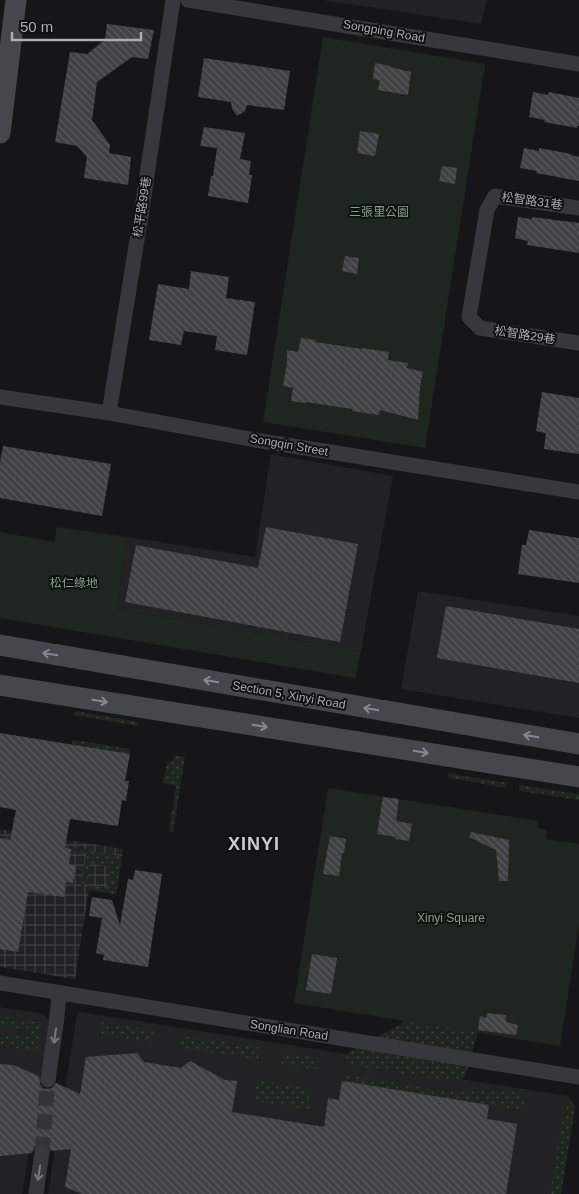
<svg xmlns="http://www.w3.org/2000/svg" width="579" height="1194" viewBox="0 0 579 1194" font-family="Helvetica,'Noto Sans TC',sans-serif">
	<style>
		.built { fill: #222225 }
		.industrial { fill: url(#industrial-grid) }
		.grass { fill: url(#grass-dots) }
		.park { fill: #1e261f }
		.building { fill: url(#building-back-hatch) }
		.lines { fill: none; stroke-linecap: round; stroke-linejoin: round }
		.street-tunnel { stroke: #333438; stroke-width: 15; stroke-dasharray: 15 8; stroke-linecap: butt }
		.street { stroke: #37383d; stroke-width: 15 }
		.secondary { stroke: #45474d; stroke-width: 21 }
		.oneway { stroke: #858993 }
		.oneway2 { stroke: #757881 }
		.labels { text-anchor: middle; dominant-baseline: central; stroke-width: 4; stroke-linejoin: round; paint-order: stroke }
		.street-label { font-size: 12px; fill: #a8adb8; stroke: #111113 }
		.park-label { font-size: 12px; fill: #7fa381; stroke: #111113 }
		.district-label { font-size: 18px; font-weight: bold; letter-spacing: 1px; fill: #c9ccd4; stroke: #111113 }
	</style>
	<defs>
		<pattern id="industrial-grid" width="8" height="8" patternUnits="userSpaceOnUse" patternTransform="scale(1.25)"><rect width="8" height="8" fill="#222225"/><path d="M0 4h8M4 0v8" fill="none" stroke="#3f3f43"/></pattern>
		<pattern id="grass-dots" width="8" height="8" patternUnits="userSpaceOnUse" patternTransform="scale(1.25)"><rect width="8" height="8" fill="#1e261f"/><path d="M2 2h.1M6 6h.1" fill="none" stroke="#3c433d" stroke-width="1.8" stroke-linecap="round"/></pattern>
		<pattern id="building-back-hatch" width="6" height="6" patternUnits="userSpaceOnUse" patternTransform="scale(1.25)"><rect width="6" height="6" fill="#404145"/><path d="M-1 5l2 2M0 0l6 6M5-1l2 2" fill="none" stroke="#595a5e"/></pattern>
	</defs>
	<rect width="100%" height="100%" fill="#161618"/>
	<g class="built">
		<polygon points="322,0 487,0 481,24"/>
		<polygon points="271,454 393,476 361,651 117,609 127,537 255,557"/>
		<polygon points="418,591 579,616 579,718 401,689"/>
		<polygon points="495,972 465,1077 461,1079 568,1096 575,1107 561,1194 48,1194 77,1014 80,1012 346,1054"/>
		<polygon points="0,1007 44,1014 50,1022 22,1194 0,1194"/>
	</g>
	<polygon class="industrial" points="0,829 123,849 116,894 89,890 75,979 0,967"/>
	<g class="grass">
		<polygon points="75,711 139,722 138,726 74,715"/>
		<polygon points="73,740 131,749 130,754 72,745"/>
		<polygon points="174,755 185,757 173,832 169,831 176,786 163,783 167,762 173,762"/>
		<polygon points="448,773 508,783 506,788 449,778"/>
		<polygon points="520,785 579,794 579,800 520,791 519,788"/>
		<polygon points="0,836 122,856 116,894 89,890 92,886 107,888 110,867 92,864 89,866 87,882 82,887 81,887 86,853 71,851 71,849 0,838"/>
		<path d="M393 890 416 908C413 914 411 920 410 927 405 959 434 990 467 986 477 985 486 977 495 972L492 984 495 990 489 992 484 1011 503 1001 526 1039 524 1040 485 1034 486 1031H491L494 1014 487 1013 486 1018 483 1017V1014L465 1077 463 1079 450 1081 345 1064 346 1054 405 1022 400 1020 403 1005 429 1009 448 998 403 990C389 966 376 940 383 912 385 904 388 896 393 890Z"/>
		<polygon points="0,1016 42,1023 38,1052 0,1046 0,1033 28,1037 29,1031 0,1026"/>
		<polygon points="100,1022 153,1030 152,1043 98,1034"/>
		<polygon points="181,1035 262,1048 260,1060 179,1047"/>
		<polygon points="283,1052 319,1058 317,1070 281,1064"/>
		<polygon points="343,1074 458,1093 484,1089 496,1090 525,1094 523,1107 519,1110 342,1081"/>
		<polygon points="257,1080 312,1089 309,1110 254,1101"/>
		<polygon points="565,1100 571,1101 575,1107 561,1194 550,1194"/>
	</g>
	<g class="park">
		<polygon points="323,37 485,64 425,448 263,422"/>
		<polygon points="57,527 127,537 117,609 361,651 355,678 0,618 0,532 54,542"/>
		<polygon points="328,788 539,821 538,828 547,830 546,839 579,844 579,925 560,1046 294,1003"/>
	</g>
	<g class="building">
		<polygon points="107,24 154,30 148,59 132,57 97,82 92,120 110,145 109,153 131,157 128,185 84,178 87,157 77,146 55,142 70,52 87,54 105,40"/>
		<polygon points="204,58 290,71 284,110 247,105 245,111 237,116 232,109 231,102 198,97"/>
		<polygon points="375,63 390,66 390,67 411,72 408,95 378,90 380,80 373,79"/>
		<polygon points="533,92 548,95 549,92 579,98 579,126 577,126 577,128 544,122 545,120 529,117"/>
		<polygon points="204,127 245,133 240,159 251,161 249,175 252,175 248,203 208,196 211,176 213,176 217,148 200,146"/>
		<polygon points="360,131 379,134 375,156 357,153"/>
		<polygon points="524,148 539,151 539,148 571,154 571,155 579,157 579,181 536,173 537,171 520,168"/>
		<polygon points="442,166 457,168 455,184 439,181"/>
		<polygon points="518,217 532,219 532,217 579,223 579,253 527,245 528,241 515,238"/>
		<polygon points="345,256 359,258 357,274 342,271"/>
		<polygon points="191,271 229,277 226,298 255,302 247,355 215,350 217,336 184,331 181,345 149,340 158,284 189,289"/>
		<polygon points="301,338 316,340 315,342 362,349 362,348 389,352 388,360 408,363 407,368 423,372 420,387 418,420 380,410 379,415 352,411 352,409 306,402 305,403 291,401 293,388 283,386 287,363 287,350 298,352"/>
		<polygon points="542,392 579,398 579,454 544,449 546,433 536,431"/>
		<polygon points="3,446 111,464 102,516 0,498 0,462"/>
		<polygon points="266,527 358,544 340,642 125,602 136,545 258,568"/>
		<polygon points="529,530 579,538 579,583 518,574 522,545 526,545"/>
		<polygon points="446,606 579,629 579,683 437,658"/>
		<polygon points="0,733 130,754 125,781 129,781 126,801 122,800 118,826 70,819 65,848 71,849 69,864 76,866 73,883 66,882 64,897 28,892 18,952 0,949 0,838 10,840 16,810 0,807"/>
		<polygon points="383,797 399,799 396,821 412,824 409,841 395,839 396,837 377,834"/>
		<polygon points="471,832 509,840 508,881 499,881 496,850 469,837"/>
		<polygon points="330,836 346,839 344,853 342,853 339,876 323,874"/>
		<polygon points="135,870 162,874 148,967 103,960 104,955 96,953 102,918 89,916 92,897 112,900 120,925 128,879 133,880"/>
		<polygon points="312,954 337,958 331,994 306,990"/>
		<polygon points="487,1013 506,1015 506,1022 518,1025 516,1035 478,1030 480,1016 486,1018"/>
		<polygon points="137,1053 144,1062 181,1068 190,1061 225,1080 237,1081 232,1112 324,1127 328,1098 339,1100 342,1081 489,1105 487,1119 517,1124 506,1194 82,1194 65,1187 71,1149 51,1151 48,1145 43,1143 38,1144 35,1146 32,1153 0,1156 0,1064 13,1065 39,1076 40,1084 43,1088 46,1089 52,1088 56,1083 80,1094 86,1057"/>
	</g>
	<g class="lines">
		<polyline class="street-tunnel" points="42,1152 48,1080"/>
		<g class="street">
			<polyline points="188,0 579,64"/>
			<polyline points="579,208 495,196 487,210 469,317 480,328 579,343"/>
			<polyline points="0,397 109,413 255,440 579,492"/>
			<polyline points="109,413 142,209 173,0"/>
			<polyline points="0,983 579,1077"/>
			<polyline points="48,1080 57,1017 59,993"/>
			<polyline points="36,1194 42,1152"/>
		</g>
		<g class="secondary">
			<polyline points="0,133 16,0"/>
			<polyline points="0,645 579,744"/>
			<polyline points="0,685 579,777"/>
		</g>
	</g>
	<defs><path id="oneway-shaft" d="M-6 0H5M1.5-3L5.5 0L1.5 3" fill="none" stroke-width="1.6" stroke-linecap="round" stroke-linejoin="round" transform="scale(1.25)"/></defs>
	<g class="oneway">
		<use href="#oneway-shaft" transform="translate(50 654) rotate(-170)"/>
		<use href="#oneway-shaft" transform="translate(211 681) rotate(-170)"/>
		<use href="#oneway-shaft" transform="translate(100 701) rotate(9)"/>
		<use href="#oneway-shaft" transform="translate(371 709) rotate(-170)"/>
		<use href="#oneway-shaft" transform="translate(260 726) rotate(9)"/>
		<use href="#oneway-shaft" transform="translate(531 736) rotate(-170)"/>
		<use href="#oneway-shaft" transform="translate(421 752) rotate(9)"/>
	</g>
	<g class="oneway2">
		<use href="#oneway-shaft" transform="translate(55 1036) rotate(98)"/>
		<use href="#oneway-shaft" transform="translate(39 1173) rotate(99)"/>
	</g>
	<g class="labels">
		<g class="street-label">
			<text transform="translate(384 31) rotate(10)">Songping Road</text>
			<text transform="translate(532 201) rotate(8)">松智路31巷</text>
			<text transform="translate(142 207) rotate(-81)">松平路99巷</text>
			<text transform="translate(525 335) rotate(9)">松智路29巷</text>
			<text transform="translate(289 445) rotate(10)">Songqin Street</text>
			<text transform="translate(289 695) rotate(10)">Section 5, Xinyi Road</text>
			<text transform="translate(289 1030) rotate(9)">Songlian Road</text>
		</g>
		<g class="park-label">
			<text x="379" y="212">三張里公園</text>
			<text x="74" y="583">松仁綠地</text>
			<text x="451" y="918">Xinyi Square</text>
		</g>
		<g class="district-label">
			<text x="254" y="844">XINYI</text>
		</g>
	</g>
	<path d="M12 32v8h129v-8" fill="none" stroke="#a8adb8" stroke-width="2.5"/>
	<text x="20" y="32" font-size="15" fill="#a8adb8" stroke="#111113" stroke-width="4" paint-order="stroke">50 m</text>
</svg>
